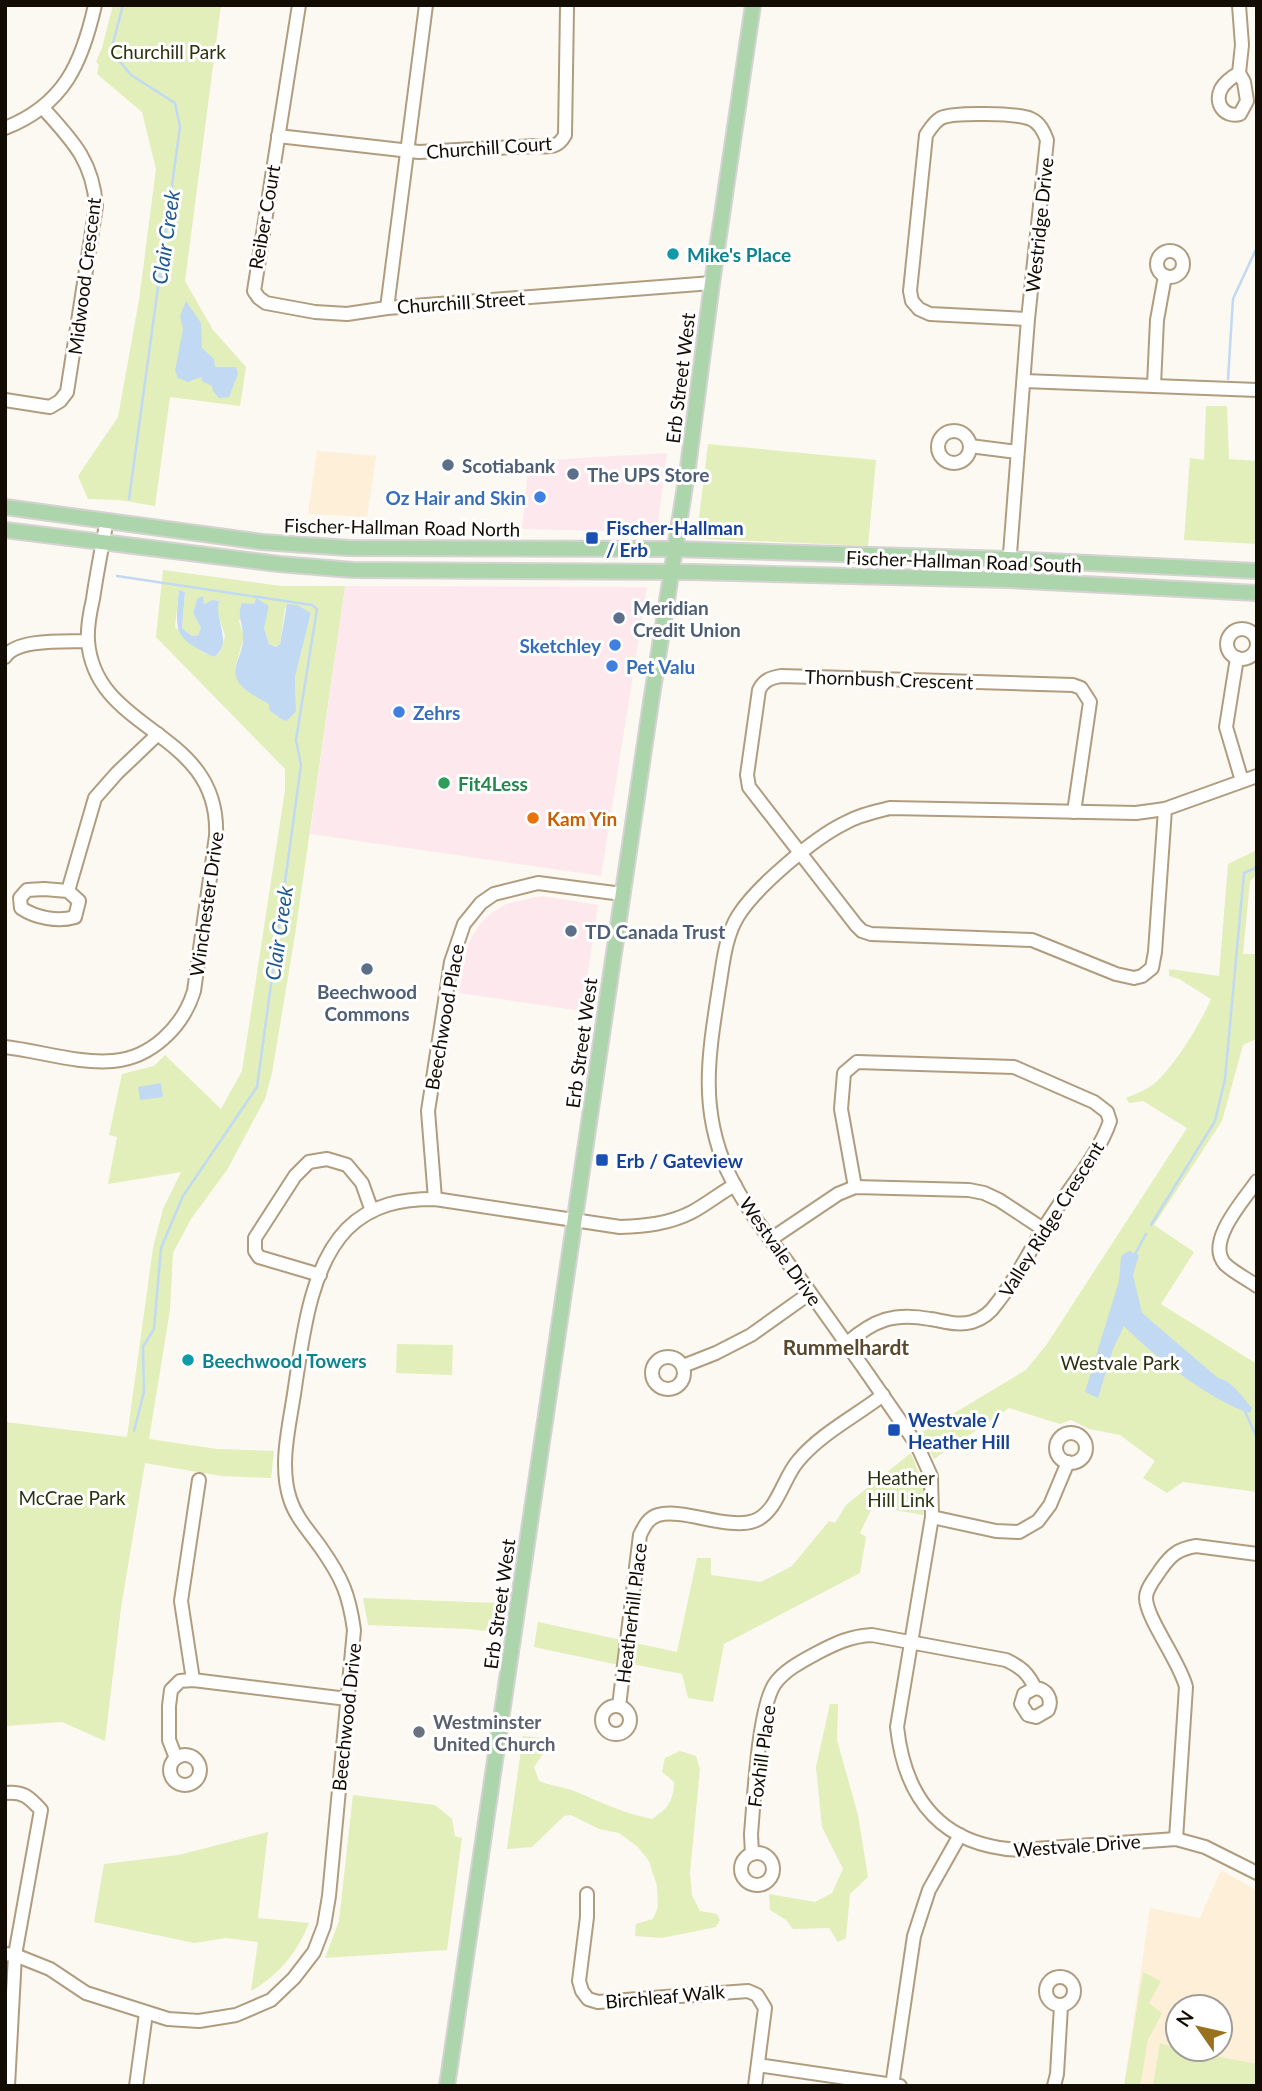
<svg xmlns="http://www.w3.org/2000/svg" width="1262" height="2091" viewBox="0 0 1262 2091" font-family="Lato,sans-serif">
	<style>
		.commercial { fill: #fde8ee }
		.built { fill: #feefd8; fill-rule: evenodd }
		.green { fill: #e2efba; fill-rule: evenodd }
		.water { fill: #c2d9f3 }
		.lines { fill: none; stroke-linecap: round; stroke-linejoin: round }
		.stream { stroke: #c2d9f3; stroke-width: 2.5 }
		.minor-casing { stroke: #b09d7f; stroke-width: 16 }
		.major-casing { stroke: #d5d3d2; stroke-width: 18 }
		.minor { stroke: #fff; stroke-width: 12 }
		.major { stroke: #acd5ab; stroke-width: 14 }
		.culture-dot { fill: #0f9aa8; stroke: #fff; stroke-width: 2.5 }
		.service-dot { fill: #5c6f8a; stroke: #fff; stroke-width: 2.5 }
		.shop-dot { fill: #3f7fe0; stroke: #fff; stroke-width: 2.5 }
		.transit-dot { fill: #1a4fb4; stroke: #fff; stroke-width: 2.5 }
		.leisure-dot { fill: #2e9e5b; stroke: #fff; stroke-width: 2.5 }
		.food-dot { fill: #e8710a; stroke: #fff; stroke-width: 2.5 }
		.worship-dot { fill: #6b7280; stroke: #fff; stroke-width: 2.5 }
		.labels { text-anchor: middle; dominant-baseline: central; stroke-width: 6; stroke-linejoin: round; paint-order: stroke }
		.park-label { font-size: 19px; fill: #2b320f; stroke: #fff }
		.street-label { font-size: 19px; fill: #130c03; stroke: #fff }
		.culture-label { font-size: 19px; font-weight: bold; fill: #0d838f; stroke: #fff; text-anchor: start }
		.service-label { font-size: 19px; font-weight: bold; fill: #4e5e75; stroke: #fff; text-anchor: start }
		.shop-label { font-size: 19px; font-weight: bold; fill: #366cbe; stroke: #fff; text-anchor: end }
		.transit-label { font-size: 19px; font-weight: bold; fill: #164399; stroke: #fff; text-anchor: start }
		.leisure-label { font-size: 19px; font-weight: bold; fill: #27864d; stroke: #fff; text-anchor: start }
		.food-label { font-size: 19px; font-weight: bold; fill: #c56008; stroke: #fff; text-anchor: start }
		.worship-label { font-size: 19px; font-weight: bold; fill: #5b616d; stroke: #fff; text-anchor: start }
		.water-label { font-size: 21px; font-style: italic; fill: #205992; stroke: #fff }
		.neighbourhood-label { font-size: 21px; font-weight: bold; fill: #59482c; stroke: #fff }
	</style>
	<rect width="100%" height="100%" fill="#fcf8f2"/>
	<g class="commercial">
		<polygon points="667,453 657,529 653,532 522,529 529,461"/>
		<polygon points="345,586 647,587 601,876 310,834"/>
		<polygon points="541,896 598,905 582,1011 459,993 468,944 480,924 490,914 506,904"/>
	</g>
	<g class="built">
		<polygon points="317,451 376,456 367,517 308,514"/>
		<path d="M1221 1870 1257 1891V2086H1124L1150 1908 1200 1918ZM1178 2007H1220V2049H1178Z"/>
	</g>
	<g class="green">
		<polygon points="113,5 221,5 185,281 213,330 246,367 240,406 170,397 155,506 119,500 88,499 78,476 118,417 139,300 156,169 142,112 97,74 99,65 96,62 102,48"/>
		<polygon points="1206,406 1227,406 1229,459 1257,461 1257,544 1184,540 1190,458 1204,460"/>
		<polygon points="708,444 876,460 868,546 709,539 698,526"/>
		<path d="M163 570 281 586H345L295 935 272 1073 265 1099 227 1170 191 1219 173 1253 170 1310 149 1439 217 1449 274 1451 271 1478 221 1476 145 1463 121 1608 105 1741 62 1722 5 1726V1422L127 1437 153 1248 163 1209 181 1172 108 1184 117 1137 109 1135 122 1074 154 1066 165 1055 221 1109 242 1071 285 790V769L156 637ZM179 590 185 592 182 628 192 636 198 635 201 628 193 613 197 599 204 604 219 601 217 611 225 636 220 652 214 657 201 651 175 627ZM255 599 269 644 277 647 280 644 285 608 311 613 295 677 296 711 281 719 269 710V704L246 690 235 668 244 637 239 621 250 605 254 604Z"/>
		<path d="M1257 850V875L1250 881 1243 954H1257V1041L1254 1040 1243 1045 1222 1121 1154 1225 1194 1252 1161 1304 1257 1364V1492L1183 1482 1167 1493 1143 1478 1155 1461 1120 1435 1089 1429 1071 1420 1060 1424 1009 1408 934 1459 921 1433 1026 1370 1047 1344 1187 1128 1143 1101 1129 1103 1126 1098C1137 1093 1147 1090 1156 1082 1174 1067 1202 1021 1211 999L1179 979 1169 976V969L1219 976 1228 864Z"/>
		<polygon points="397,1344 453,1345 452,1375 396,1373"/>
		<polygon points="911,1453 924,1487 923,1515 873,1506 860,1533 866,1537 860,1573 724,1644 713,1702 688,1698 682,1674 632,1664 619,1665 534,1647 538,1622 677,1652 697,1558 711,1558 711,1575 761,1582 792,1566 829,1521 835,1523 846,1505"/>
		<polygon points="363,1598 498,1603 494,1632 468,1629 368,1625"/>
		<polygon points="830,1704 838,1704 837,1740 858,1815 868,1877 850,1894 846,1938 838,1942 829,1928 793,1929 786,1920 770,1910 769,1894 815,1902 832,1893 843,1869 822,1827 816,1767"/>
		<path d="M523 1736 551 1739 554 1743 552 1749 543 1754 534 1767 539 1781C551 1786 565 1787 577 1792 602 1803 626 1814 652 1819 667 1809 674 1801 674 1782L662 1772 665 1758 680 1751 696 1756 700 1769 690 1873 692 1895 700 1911 717 1914 720 1920 716 1927 662 1938 635 1936 636 1924 653 1919 658 1907 657 1886 649 1861 638 1847 619 1833 599 1829 571 1815 564 1816 532 1847 507 1849Z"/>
		<polygon points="353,1795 435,1805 452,1819 455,1836 462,1838 447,1950 325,1958 339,1921"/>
		<path d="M268 1832 258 1918 309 1923C297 1953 279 1975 251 1991L258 1942 226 1938 194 1943 94 1922 104 1864 179 1855Z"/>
		<polygon points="1143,1972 1161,1981 1149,2003 1162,2013 1148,2040 1140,2086 1124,2086"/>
		<polygon points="1160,2043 1178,2049 1257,2064 1257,2086 1153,2086"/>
	</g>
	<g class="water">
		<polygon points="186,301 201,323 202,348 214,359 215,367 236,367 238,374 229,397 219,398 213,391 212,386 202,381 201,377 188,382 178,378 175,371 183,329 180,316"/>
		<path d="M179 590 185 592 182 628 192 636 198 635 201 628 193 613 197 599 203 596 204 604 213 600 219 601C214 621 234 643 214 657 173 637 175 633 179 590Z"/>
		<path d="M256 598 269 606 264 628 269 644 276 647 280 644 287 604 297 605 311 613 295 677 296 711 287 721 281 719 269 710V704C254 695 231 686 236 666 238 657 243 649 243 639 244 625 236 617 242 603L254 604Z"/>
		<polygon points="161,1083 163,1097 140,1100 138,1087"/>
		<path d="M1129 1251 1139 1255 1133 1275 1142 1313 1218 1378C1233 1381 1242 1397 1252 1408L1250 1413C1212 1402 1152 1355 1124 1326L1113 1349 1098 1398 1085 1392 1119 1281 1121 1256Z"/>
	</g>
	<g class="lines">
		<g class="stream">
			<polyline points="123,5 111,51 131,75 175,103 180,127 129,499"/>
			<polyline points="158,276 168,280"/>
			<polyline points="1228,379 1233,299 1257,247"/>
			<polyline points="117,576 312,605 317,609 296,740 301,765 257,1087 183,1196 161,1248 154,1329 143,1347 144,1392 134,1431"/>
			<polyline points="1151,1225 1215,1121 1225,1079 1244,873 1257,867"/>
			<polyline points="1134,1256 1146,1234"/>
			<polyline points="1244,1409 1257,1438"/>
		</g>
		<defs>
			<g id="minor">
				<polyline points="299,5 254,291 259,298 266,303 315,312 347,314 387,308"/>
				<polyline points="426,5 387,308 712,283"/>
				<path d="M1239 73C1232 77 1225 82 1221 89 1214 103 1224 118 1240 114L1247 101 1244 82 1239 73 1242 45 1239 5"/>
				<path d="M5 128C64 105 82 63 95 5"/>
				<path d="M278 136 419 152 536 146C550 147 558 148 565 135L567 8"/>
				<circle cx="1170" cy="264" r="13"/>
				<polyline points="1024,381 1257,390"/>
				<polyline points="1154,385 1157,320 1165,276"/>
				<path d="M5 400 50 407 60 401 67 392 96 206C93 161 72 140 43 108"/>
				<circle cx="954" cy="447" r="16"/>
				<polyline points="970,446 1017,452"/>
				<path d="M1008 580 1028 319 1047 140C1044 132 1040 123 1031 119 1018 113 953 112 941 118 934 122 930 129 926 135L910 291 912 301 919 309 930 314 1028 319"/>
				<circle cx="1242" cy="644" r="15"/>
				<path d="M5 657C17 638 67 642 88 641"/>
				<polyline points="1237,658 1226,727 1242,781"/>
				<path d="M1257 776 1165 809 1136 813 890 808C874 812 859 815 845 823 814 838 756 887 738 916 725 937 723 964 719 988 709 1053 699 1107 727 1170 746 1211 777 1248 804 1284 842 1337 880 1391 917 1445L931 1476 932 1517 897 1727C905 1801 944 1847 1021 1850L1176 1839 1205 1847 1257 1873"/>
				<path d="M1074 812 1090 702 1081 688 1073 685 781 676C770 678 764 680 759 690L747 775 749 787 856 925 862 931 871 934 1032 940 1116 974 1134 978 1142 976 1152 968 1155 952 1165 809"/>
				<path d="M44 889 68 891 79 901 75 917C58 922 36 918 21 908L20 898 27 890Z"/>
				<polyline points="68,891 95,798 117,773 158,734"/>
				<path d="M5 1047C40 1051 78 1064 113 1061 151 1058 183 1027 194 991L216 836C221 729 95 734 88 641 87 627 90 612 93 599 97 572 102 546 107 520"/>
				<path d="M1257 1181C1244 1200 1205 1242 1225 1264 1233 1272 1247 1279 1257 1286"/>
				<polyline points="435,1199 428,1111 451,962 464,924 481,903 494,894 538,883 622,894"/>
				<polyline points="771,1239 838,1194 855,1187 969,1190 984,1193 999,1200 1043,1229"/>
				<polyline points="320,1275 259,1257 255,1251 255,1238 295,1176 309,1162 327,1159 347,1165 362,1183 372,1211"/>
				<path d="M847 1343C874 1320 894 1312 930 1319 945 1321 957 1326 972 1322 982 1319 991 1312 997 1303 1018 1277 1032 1245 1051 1217 1070 1187 1099 1154 1110 1121L1107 1112 1094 1102 1014 1067 857 1062 844 1073 841 1109 855 1187"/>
				<circle cx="668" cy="1373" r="16"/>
				<polyline points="683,1366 716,1353 751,1335 810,1293"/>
				<circle cx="1071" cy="1448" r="15"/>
				<polyline points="932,1517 996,1531 1019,1532 1038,1521 1050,1505 1068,1462"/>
				<polyline points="193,1680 181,1601 199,1480"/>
				<circle cx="616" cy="1720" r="14"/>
				<path d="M619 1706 640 1535C644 1527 648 1518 658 1515 683 1508 728 1530 754 1521 777 1513 783 1478 798 1461 820 1434 856 1416 883 1395"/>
				<circle cx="185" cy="1770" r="15"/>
				<polyline points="176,1758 169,1740 169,1706 171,1690 180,1681 193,1680 347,1699"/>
				<path d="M5 1793C23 1791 29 1797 41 1810L15 1955 8 2086"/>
				<path d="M1176 1839 1186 1687C1180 1662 1146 1618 1146 1598 1146 1588 1156 1577 1161 1569 1171 1555 1178 1549 1196 1546L1257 1554"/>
				<circle cx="757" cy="1869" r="16"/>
				<path d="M752 1854 751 1834C754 1800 758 1712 774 1685 783 1671 802 1661 817 1653 836 1643 851 1636 872 1635L1006 1660C1021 1667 1028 1673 1035 1688 1047 1689 1053 1699 1048 1710L1036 1717 1028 1715 1021 1704 1024 1694 1035 1688"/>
				<polyline points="587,1894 587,1917 579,1981 582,1991 588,1999 598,2002 748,1991 757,1995 765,2008 755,2086"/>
				<path d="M5 1954 15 1955 50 1969 86 1993 168 2019 199 2021 236 2015 271 2000 294 1978 314 1952 324 1926 329 1896 354 1630C349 1594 342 1578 321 1548 310 1532 296 1518 290 1499 279 1465 289 1428 294 1394 302 1342 309 1268 347 1229 372 1204 402 1199 435 1199L620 1227C645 1226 669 1224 692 1212 707 1204 720 1193 735 1185"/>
				<circle cx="1060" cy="1991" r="14"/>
				<polyline points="758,2065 900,2086"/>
				<polyline points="136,2086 146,2013"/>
				<polyline points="892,2086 914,1936 929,1890 960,1835"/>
				<polyline points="1054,2086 1057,2074 1061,2006"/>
			</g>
			<g id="major">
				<polyline points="5,507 262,542 349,548 674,549 1008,559 1257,571"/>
				<polyline points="5,530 279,564 353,570 692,572 1008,580 1257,593"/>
				<polyline points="447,2086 651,702 688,467 712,283 753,5"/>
			</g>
		</defs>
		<use href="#minor" class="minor-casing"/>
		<use href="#major" class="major-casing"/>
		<use href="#minor" class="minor"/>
		<use href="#major" class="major"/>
	</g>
	<g class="culture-dot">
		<circle cx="673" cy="254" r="7"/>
		<circle cx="188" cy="1360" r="7"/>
	</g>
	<g class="service-dot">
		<circle cx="448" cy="465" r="7"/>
		<circle cx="573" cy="474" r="7"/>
		<circle cx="619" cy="618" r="7"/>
		<circle cx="571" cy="931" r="7"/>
		<circle cx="367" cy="969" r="7"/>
	</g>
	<g class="shop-dot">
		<circle cx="540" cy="497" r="7"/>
		<circle cx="615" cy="645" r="7"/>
		<circle cx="612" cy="666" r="7"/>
		<circle cx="399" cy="712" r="7"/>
	</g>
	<g class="transit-dot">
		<rect x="585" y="531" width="14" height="14" rx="3.5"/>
		<rect x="595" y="1153" width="14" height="14" rx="3.5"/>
		<rect x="887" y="1423" width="14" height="14" rx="3.5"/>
	</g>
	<circle class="leisure-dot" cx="444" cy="783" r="7"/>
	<circle class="food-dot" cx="533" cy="818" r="7"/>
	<circle class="worship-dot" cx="419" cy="1732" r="7"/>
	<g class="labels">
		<g class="park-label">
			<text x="168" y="51">Churchill Park</text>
			<text x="1120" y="1362">Westvale Park</text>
			<text x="901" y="1477">Heather<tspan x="901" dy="22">Hill Link</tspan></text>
			<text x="72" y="1497">McCrae Park</text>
		</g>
		<g class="street-label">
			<text transform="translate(489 147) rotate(-4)">Churchill Court</text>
			<text transform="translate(264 217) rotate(-80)">Reiber Court</text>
			<text transform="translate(1039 225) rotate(-84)">Westridge Drive</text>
			<text transform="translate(84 276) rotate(-83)">Midwood Crescent</text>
			<text transform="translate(461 302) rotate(-4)">Churchill Street</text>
			<text transform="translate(680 378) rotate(-83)">Erb Street West</text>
			<text transform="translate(402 527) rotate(1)">Fischer-Hallman Road North</text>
			<text transform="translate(964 561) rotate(2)">Fischer-Hallman Road South</text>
			<text transform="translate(889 679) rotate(2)">Thornbush Crescent</text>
			<text transform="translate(206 904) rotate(-82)">Winchester Drive</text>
			<text transform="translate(444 1017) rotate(-80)">Beechwood Place</text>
			<text transform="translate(581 1043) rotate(-82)">Erb Street West</text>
			<text transform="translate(1051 1219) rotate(-58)">Valley Ridge Crescent</text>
			<text transform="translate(781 1251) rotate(55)">Westvale Drive</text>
			<text transform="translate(499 1604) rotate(-82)">Erb Street West</text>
			<text transform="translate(631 1613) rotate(-83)">Heatherhill Place</text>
			<text transform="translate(346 1717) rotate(-84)">Beechwood Drive</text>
			<text transform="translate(761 1756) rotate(-82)">Foxhill Place</text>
			<text transform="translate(1077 1845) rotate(-4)">Westvale Drive</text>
			<text transform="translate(665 1996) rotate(-5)">Birchleaf Walk</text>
		</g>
		<g class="culture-label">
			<text x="687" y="254">Mike's Place</text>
			<text x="202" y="1360">Beechwood Towers</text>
		</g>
		<g class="service-label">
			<text x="462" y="465">Scotiabank</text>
			<text x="587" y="474">The UPS Store</text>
			<text x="633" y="607">Meridian<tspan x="633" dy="22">Credit Union</tspan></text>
			<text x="585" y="931">TD Canada Trust</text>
			<text x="367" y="991" text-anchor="middle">Beechwood<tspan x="367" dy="22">Commons</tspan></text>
		</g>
		<g class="shop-label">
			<text x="526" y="497">Oz Hair and Skin</text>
			<text x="601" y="645">Sketchley</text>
			<text x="626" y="666" text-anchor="start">Pet Valu</text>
			<text x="413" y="712" text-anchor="start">Zehrs</text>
		</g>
		<g class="transit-label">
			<text x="606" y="527">Fischer-Hallman<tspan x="606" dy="22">/ Erb</tspan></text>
			<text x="616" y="1160">Erb / Gateview</text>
			<text x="908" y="1419">Westvale /<tspan x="908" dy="22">Heather Hill</tspan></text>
		</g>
		<g class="leisure-label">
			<text x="458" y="783">Fit4Less</text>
		</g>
		<g class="food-label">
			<text x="547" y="818">Kam Yin</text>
		</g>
		<g class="worship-label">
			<text x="433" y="1721">Westminster<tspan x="433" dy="22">United Church</tspan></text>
		</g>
		<g class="water-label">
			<text transform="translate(165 237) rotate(-82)">Clair Creek</text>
			<text transform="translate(278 933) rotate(-82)">Clair Creek</text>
		</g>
		<g class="neighbourhood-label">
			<text x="846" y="1346">Rummelhardt</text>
		</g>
	</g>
	<rect width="1262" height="2091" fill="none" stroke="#130c03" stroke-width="14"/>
	<g transform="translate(1199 2028) rotate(304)"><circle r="33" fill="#ffffff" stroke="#a19e9a" stroke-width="2"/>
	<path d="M0-5L12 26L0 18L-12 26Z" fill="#9a711e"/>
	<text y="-10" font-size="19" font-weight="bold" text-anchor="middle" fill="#130c03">N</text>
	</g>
</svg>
